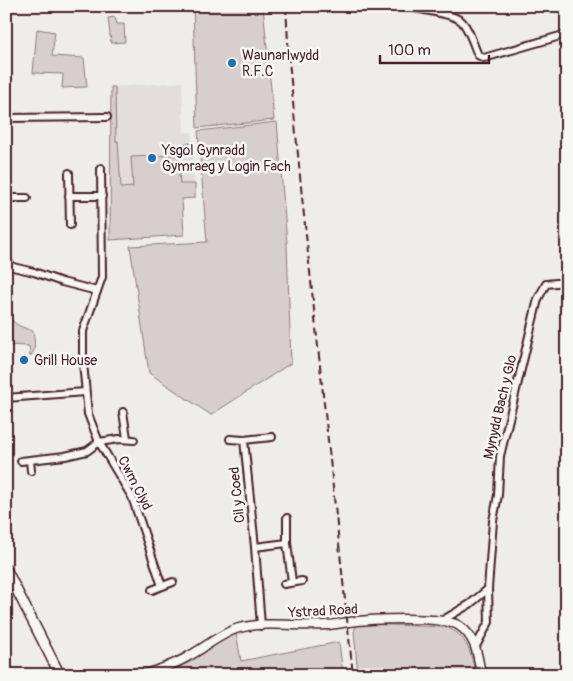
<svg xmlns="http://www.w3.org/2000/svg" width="573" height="681" viewBox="0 0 573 681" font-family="Pangolin,sans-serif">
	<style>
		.built { fill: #e3dedc }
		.green { fill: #d7cfce; stroke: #90777c }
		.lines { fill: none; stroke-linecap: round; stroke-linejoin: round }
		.minor-casing { stroke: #4a1f2b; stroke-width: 10 }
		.tertiary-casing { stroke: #4a1f2b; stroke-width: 11 }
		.secondary-casing { stroke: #4a1f2b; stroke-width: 12 }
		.minor { stroke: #f6f6f2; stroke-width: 6 }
		.tertiary { stroke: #f6f6f2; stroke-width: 8 }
		.secondary { stroke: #f6f6f2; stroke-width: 9 }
		.rail { stroke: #4a1f2b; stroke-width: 2; stroke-dasharray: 8 4; stroke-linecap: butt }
		.poi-dot { fill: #1f6fb2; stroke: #f6f6f2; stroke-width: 2 }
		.labels { text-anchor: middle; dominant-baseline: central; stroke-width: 5; stroke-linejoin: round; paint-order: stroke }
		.poi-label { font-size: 14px; fill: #4a1f2b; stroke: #f6f6f2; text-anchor: start }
		.street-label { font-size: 14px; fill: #4a1f2b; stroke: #f6f6f2 }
	</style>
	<rect width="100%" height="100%" fill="#efedea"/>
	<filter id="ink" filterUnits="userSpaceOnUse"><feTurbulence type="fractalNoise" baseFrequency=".02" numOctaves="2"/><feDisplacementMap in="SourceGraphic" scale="10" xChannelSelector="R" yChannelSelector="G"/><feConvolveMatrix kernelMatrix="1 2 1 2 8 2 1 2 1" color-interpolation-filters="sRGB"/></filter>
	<g filter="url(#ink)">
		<polygon class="built" points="182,82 184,132 192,132 195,198 182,199 184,235 110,240 111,87"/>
		<g class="green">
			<polygon points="193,6 263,6 274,120 197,128"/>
			<polygon points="115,17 117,24 124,24 125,42 111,43 108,18"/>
			<polygon points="37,29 55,32 52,56 84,58 87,87 62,88 63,74 33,73"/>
			<polygon points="111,87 115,87 116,141 118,141 121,188 133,187 131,157 178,155 180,184 195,184 195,198 182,199 184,235 110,240"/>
			<polygon points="277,122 287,244 291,363 211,415 149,373 130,246 207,242 198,131"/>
			<path d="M6 302C8 322 15 325 33 331 34 339 37 351 30 356L29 346 6 345Z"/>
			<path d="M363 624 446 627C469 636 470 653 476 675H358L354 632 356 625Z"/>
			<polygon points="236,632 241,661 339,642 343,675 148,675"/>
		</g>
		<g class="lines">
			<defs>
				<g id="minor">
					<path d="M402 6C414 8 452 14 460 20 468 25 474 47 478 55L484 58 567 34"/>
					<polyline points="6,118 107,117"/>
					<polyline points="183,149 190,148"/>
					<polyline points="101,168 102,277 83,331 83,363 88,414 99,442 132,497 162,586"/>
					<polyline points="69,173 70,225"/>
					<polyline points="69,196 102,196"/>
					<polyline points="6,198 27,198"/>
					<polyline points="6,260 13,267 34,272 62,282 97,291"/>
					<polyline points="6,398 85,392"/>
					<polyline points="123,412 127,438"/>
					<polyline points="230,439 244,440 272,437"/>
					<polyline points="244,440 255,547 261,626"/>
					<polyline points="30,460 31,471"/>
					<polyline points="21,461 65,456 87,451 99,442 119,439 134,440"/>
					<polyline points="287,518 287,543 292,582"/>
					<polyline points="255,547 287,543"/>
					<polyline points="284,584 302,581"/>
					<polyline points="152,590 173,582"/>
					<polyline points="443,620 470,604 488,589"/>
					<polyline points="476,646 489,622 488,589 493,521 498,495 500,456 538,299 546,284 567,282"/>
				</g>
				<path id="tertiary" d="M144 675C159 669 175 665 189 656 204 648 223 632 239 628 267 621 298 627 326 625 334 625 341 623 349 622 370 619 441 616 458 625 476 636 478 656 481 675"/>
				<polyline id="secondary" points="6,569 60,675"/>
			</defs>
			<use href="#minor" class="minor-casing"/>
			<use href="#tertiary" class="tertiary-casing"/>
			<use href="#secondary" class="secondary-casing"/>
			<use href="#minor" class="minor"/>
			<use href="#tertiary" class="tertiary"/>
			<use href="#secondary" class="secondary"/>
			<polyline class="rail" points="286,6 289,60 302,197 353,675"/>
		</g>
	</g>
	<g class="poi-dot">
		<circle cx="232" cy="63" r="5"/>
		<circle cx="152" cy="158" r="5"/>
		<circle cx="24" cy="360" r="5"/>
	</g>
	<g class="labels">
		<g class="poi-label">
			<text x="242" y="55">Waunarlwydd<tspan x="242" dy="16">R.F.C</tspan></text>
			<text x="162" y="150">Ysgol Gynradd<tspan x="162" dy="16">Gymraeg y Login Fach</tspan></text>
			<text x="34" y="360">Grill House</text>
		</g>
		<g class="street-label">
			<text transform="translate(500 407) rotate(-77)">Mynydd Bach y Glo</text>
			<text transform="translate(135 483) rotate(63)">Cwm Clyd</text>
			<text transform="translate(237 495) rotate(-96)">Cil y Coed</text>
			<text transform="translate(323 611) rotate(-3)">Ystrad Road</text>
		</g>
	</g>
	<rect width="573" height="681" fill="none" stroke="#f6f6f2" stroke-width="25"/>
	<rect x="12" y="12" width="548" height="656" fill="none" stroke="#4a1f2b" stroke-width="2" filter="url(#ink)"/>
	<path d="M380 55v8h109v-8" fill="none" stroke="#4a1f2b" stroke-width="2.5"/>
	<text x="388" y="55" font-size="15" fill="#4a1f2b" stroke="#f6f6f2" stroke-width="4" paint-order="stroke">100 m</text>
</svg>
